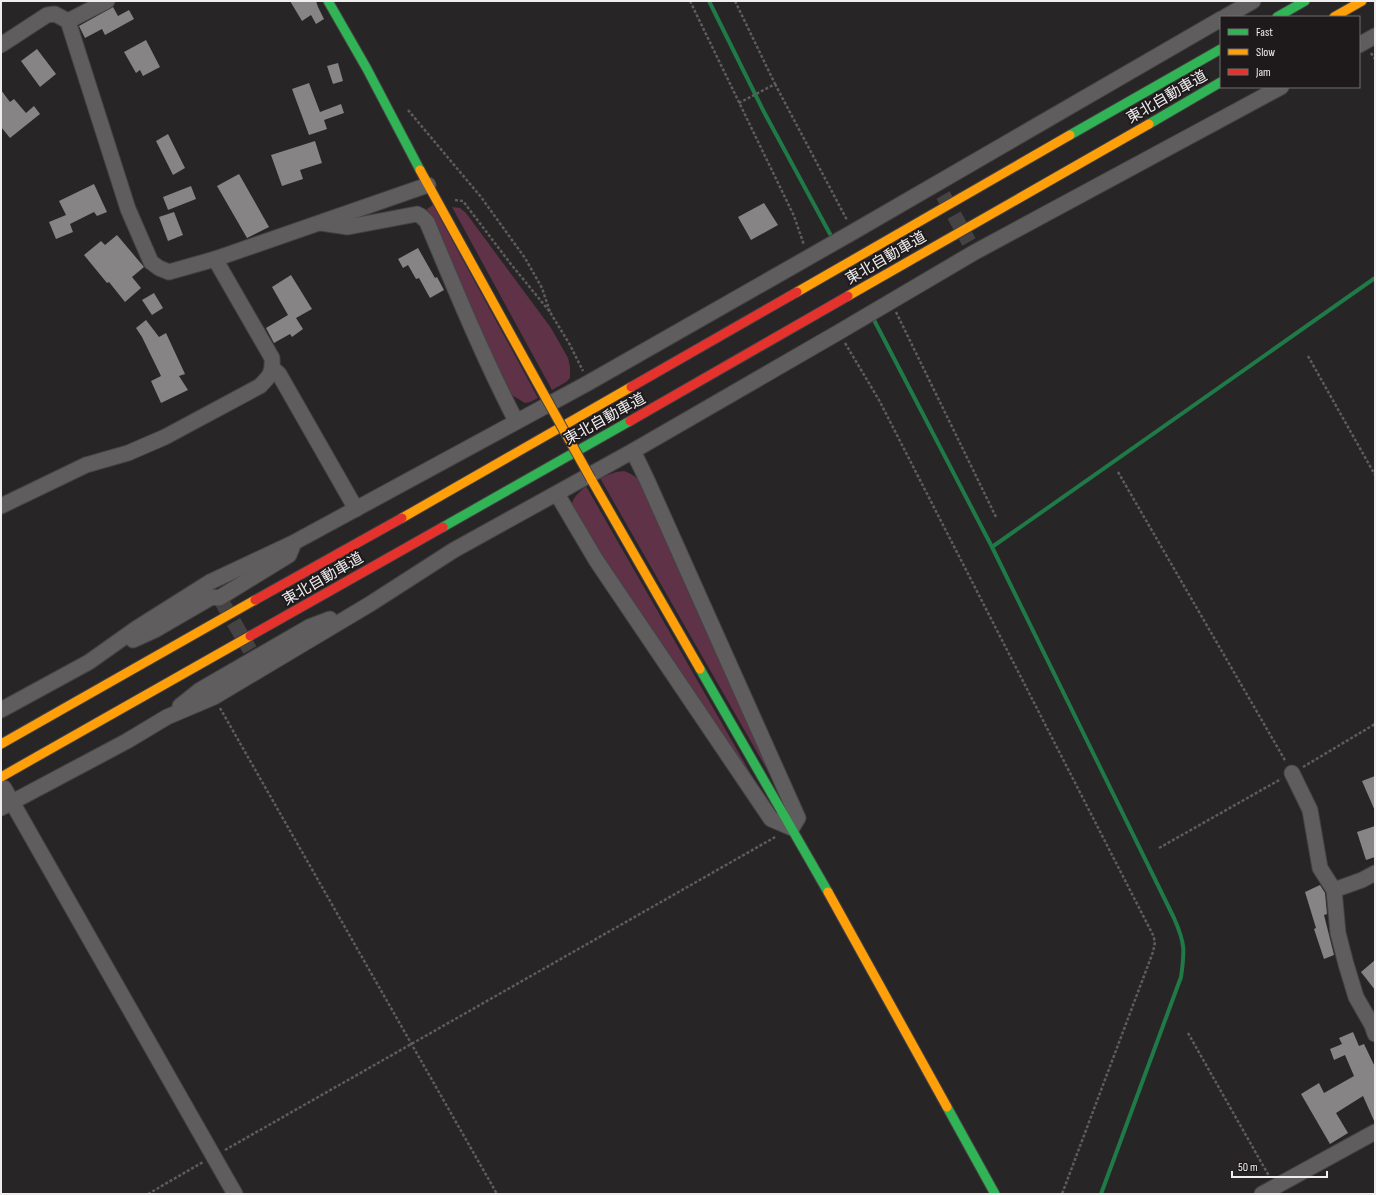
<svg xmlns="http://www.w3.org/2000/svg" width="1376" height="1195" viewBox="0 0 1376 1195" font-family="'Sofia Sans Condensed','Noto Sans JP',sans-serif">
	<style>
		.green { fill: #5f3247 }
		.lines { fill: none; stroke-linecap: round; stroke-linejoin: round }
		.stream { stroke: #207a48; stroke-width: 4 }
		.building { fill: #868485 }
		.street-tunnel { stroke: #454344; stroke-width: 15; stroke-dasharray: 15 8; stroke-linecap: butt }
		.street-casing { stroke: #454344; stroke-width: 17 }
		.fast-casing { stroke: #454344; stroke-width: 11 }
		.slow-casing { stroke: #454344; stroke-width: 11 }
		.jam-casing { stroke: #454344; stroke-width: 11 }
		.path { stroke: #5e5c5d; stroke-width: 2.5; stroke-dasharray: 3 2; stroke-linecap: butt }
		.street { stroke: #5f5d5e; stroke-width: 15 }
		.fast { stroke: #30b455; stroke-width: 9 }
		.slow { stroke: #ff9f0a; stroke-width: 9 }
		.jam { stroke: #e5322d; stroke-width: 9 }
		.slow-bridge-casing { stroke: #454344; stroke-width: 11; stroke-linecap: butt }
		.slow-bridge { stroke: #ff9f0a; stroke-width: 9 }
		.labels { text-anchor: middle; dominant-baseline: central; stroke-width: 4; stroke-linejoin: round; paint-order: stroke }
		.street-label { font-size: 15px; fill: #f0edee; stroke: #1e1a1c }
	</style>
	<rect width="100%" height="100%" fill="#272526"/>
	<g class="green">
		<polygon points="433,205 538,398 530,402 525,403 510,394 488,349 427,209"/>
		<polygon points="452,207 460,208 466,213 551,328 568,358 570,367 570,378 566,382 552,390"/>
		<path d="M624 471C633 474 638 478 643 486L785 801 600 478 616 472Z"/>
		<path d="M586 486 771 809 598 553C592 544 571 512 572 503 574 496 581 491 586 486Z"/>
	</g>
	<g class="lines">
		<g class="stream">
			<polyline points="709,1 764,112 830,234"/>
			<path d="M874 320 992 547 1174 918C1185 943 1185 950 1181 977L1101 1194"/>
			<polyline points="992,547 1375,278"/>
		</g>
	</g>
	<g class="building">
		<polygon points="290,1 316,1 318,7 324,19 316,24 311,15 302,21"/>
		<polygon points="113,7 118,16 129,10 134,19 105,35 102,29 85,38 79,26"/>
		<polygon points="146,40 160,67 143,76 140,70 136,73 124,52"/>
		<polygon points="37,49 56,74 40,87 21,61"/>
		<polygon points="338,63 343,81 333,84 327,66"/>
		<polygon points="309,83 320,112 341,104 344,113 324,120 327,129 309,135 292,89"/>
		<polygon points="1,90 10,102 14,99 26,113 34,106 40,114 10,138 1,127"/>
		<polygon points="168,134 185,168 173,175 156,141"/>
		<polygon points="315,141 322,163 300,170 303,179 282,186 271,155"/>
		<polygon points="239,174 269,227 247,238 217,186"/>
		<polygon points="94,184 107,212 97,216 94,212 70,224 73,232 56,239 49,222 66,215 59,201"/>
		<polygon points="191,186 196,199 168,210 163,197"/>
		<polygon points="764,203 778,225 751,240 738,217"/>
		<polygon points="174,212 183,235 168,241 159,217"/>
		<polygon points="117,235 144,267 132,277 141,288 125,302 109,282 107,283 84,255 101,241 105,245"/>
		<polygon points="418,248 435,278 437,277 444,290 430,298 419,278 416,279 408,265 403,268 398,259"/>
		<polygon points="291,275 312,309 296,318 303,329 292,337 290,334 274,343 266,328 288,315 272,287"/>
		<polygon points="154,293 163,308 152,315 142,300"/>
		<polygon points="146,320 159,337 166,333 185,374 179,376 188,390 161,403 151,381 161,376 142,337 136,328"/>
		<polygon points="1375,776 1375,811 1362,781"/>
		<polygon points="1375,826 1375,857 1366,860 1357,832"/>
		<polygon points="1320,885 1325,893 1327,914 1324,915 1334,955 1324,959 1314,929 1316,928 1305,892"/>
		<polygon points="1375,960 1375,990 1361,972"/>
		<polygon points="1353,1032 1359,1046 1364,1044 1375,1067 1375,1123 1363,1096 1336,1113 1348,1133 1330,1144 1301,1094 1319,1083 1324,1093 1354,1076 1345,1055 1334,1060 1330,1049 1342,1044 1339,1038"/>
	</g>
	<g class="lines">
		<g class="street-tunnel">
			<polyline points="943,195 969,242"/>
			<polyline points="222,602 250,650"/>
		</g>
		<defs>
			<g id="street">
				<polyline points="1225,17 1253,1"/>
				<polyline points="68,21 128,209 151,262 159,268 169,272 215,259 428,185"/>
				<polyline points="1,45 47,15 55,14 68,21 107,1"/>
				<polyline points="1359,45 1375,36"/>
				<path d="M321 223 348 227 417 214 421 216 427 222C455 289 483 357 516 421"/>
				<polyline points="272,368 279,374 356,509"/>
				<polyline points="557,494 596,560 771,819 792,828 798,818 647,480 633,451"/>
				<path d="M1 506 86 465 128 453 165 437 260 386C270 376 273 373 272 358L215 259"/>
				<polyline points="133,640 155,630 212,597 219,598 289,555 293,545"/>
				<polyline points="180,706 200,690 309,627 330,619"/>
				<polyline points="1,710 89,662 137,628 210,582 293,543 588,383 853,232 1221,19"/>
				<polyline points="1292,773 1310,810 1320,868 1334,890 1338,933 1346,964 1356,997 1372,1025 1375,1034"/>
				<polyline points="4,788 235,1194"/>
				<polyline points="1,808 127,741 167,717 214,697 370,604 454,550 633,451 839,332 975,252 1281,87"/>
				<polyline points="1334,890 1362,880 1375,873"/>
				<polyline points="1262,1194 1375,1132"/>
			</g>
			<g id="fast">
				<polyline points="328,1 367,69 420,170"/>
				<polyline points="1277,17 1305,1"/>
				<polyline points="1149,124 1221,82"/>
				<polyline points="1070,135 1221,49"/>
				<polyline points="443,527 630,421"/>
				<polyline points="700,669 828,892"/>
				<polyline points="947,1107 995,1194"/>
			</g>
			<g id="slow">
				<polyline points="1334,17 1362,1"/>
				<polyline points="420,170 537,382"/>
				<polyline points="797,292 1070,135"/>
				<polyline points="848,296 1149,124"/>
				<polyline points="591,479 700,669"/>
				<polyline points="402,518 631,387"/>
				<polyline points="1,744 255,600"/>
				<polyline points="1,777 250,636"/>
				<polyline points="828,892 947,1107"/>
			</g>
			<g id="jam">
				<polyline points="631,387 797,292"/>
				<polyline points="630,421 848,296"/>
				<polyline points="255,600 402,518"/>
				<polyline points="250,636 443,527"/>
			</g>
		</defs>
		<use href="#street" class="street-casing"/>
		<use href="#fast" class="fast-casing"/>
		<use href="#slow" class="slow-casing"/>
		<use href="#jam" class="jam-casing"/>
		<g class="path">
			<polyline points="690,1 794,216 804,245"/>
			<polyline points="735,1 775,84 739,103"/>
			<polyline points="1371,53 1375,59"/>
			<polyline points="775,84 847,220"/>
			<polyline points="408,110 481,197 525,258 542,288 550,312"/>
			<polyline points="455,200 463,201 510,263 550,312 570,345 583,371"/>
			<polyline points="896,312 996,517"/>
			<polyline points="845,343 879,400 1153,935 1155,942 1153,952 1062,1194"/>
			<polyline points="1308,356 1375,475"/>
			<polyline points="1118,472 1286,762"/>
			<polyline points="220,708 497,1194"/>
			<polyline points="1303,767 1375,724"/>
			<polyline points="1159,848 1281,779"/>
			<polyline points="1188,1033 1269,1176"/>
			<polyline points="225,1150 777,836"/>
			<polyline points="148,1194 203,1162"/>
		</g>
		<use href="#street" class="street"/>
		<use href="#fast" class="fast"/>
		<use href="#slow" class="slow"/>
		<use href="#jam" class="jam"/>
		<defs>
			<polyline id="slow-bridge" points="537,382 591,479"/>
		</defs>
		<use href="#slow-bridge" class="slow-bridge-casing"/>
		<use href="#slow-bridge" class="slow-bridge"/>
	</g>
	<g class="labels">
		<g class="street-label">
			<text transform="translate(1167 97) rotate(-30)">東北自動車道</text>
			<text transform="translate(886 258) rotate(-30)">東北自動車道</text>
			<text transform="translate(605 419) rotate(-29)">東北自動車道</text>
			<text transform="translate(323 579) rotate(-30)">東北自動車道</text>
		</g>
	</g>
	<rect width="1376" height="1195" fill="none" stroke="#f0edee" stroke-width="4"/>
	<rect x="1220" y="16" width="140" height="72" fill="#1e1a1c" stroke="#726e70"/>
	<rect x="1228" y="29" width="20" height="6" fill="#30b455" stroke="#726e70"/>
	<text x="1256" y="36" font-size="12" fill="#f0edee">Fast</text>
	<rect x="1228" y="49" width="20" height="6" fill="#ff9f0a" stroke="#726e70"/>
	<text x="1256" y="56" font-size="12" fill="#f0edee">Slow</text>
	<rect x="1228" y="69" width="20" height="6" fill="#e5322d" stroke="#726e70"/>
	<text x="1256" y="76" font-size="12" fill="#f0edee">Jam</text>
	<path d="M1232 1171v6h95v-6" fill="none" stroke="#f0edee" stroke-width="2"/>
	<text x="1238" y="1171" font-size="12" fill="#f0edee" stroke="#1e1a1c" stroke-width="3" paint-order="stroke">50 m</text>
</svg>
